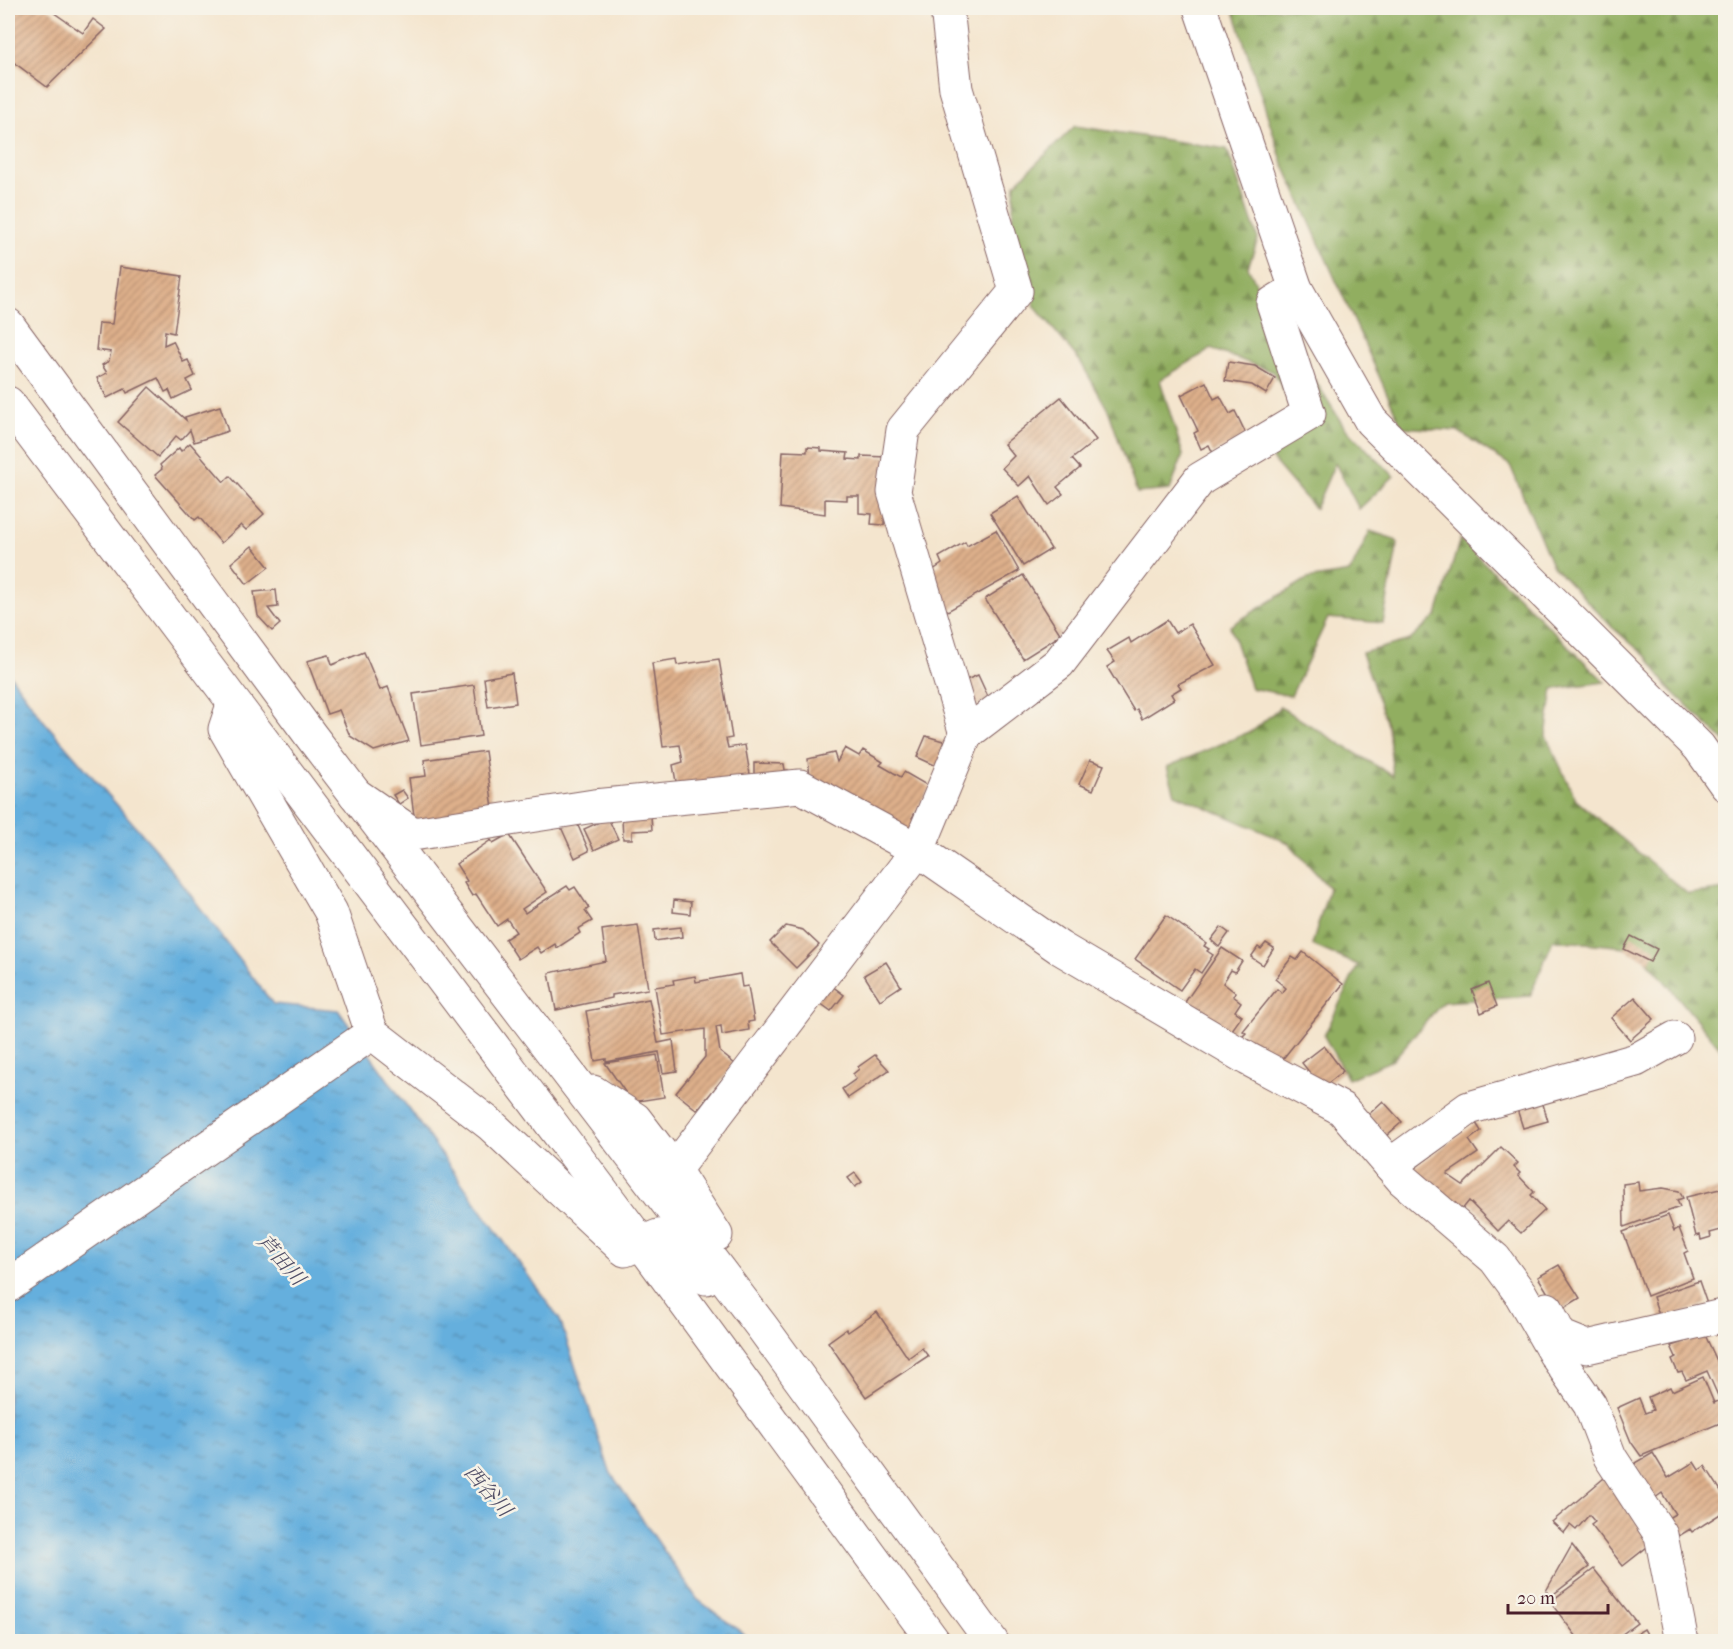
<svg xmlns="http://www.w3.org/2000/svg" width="1733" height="1649" viewBox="0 0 1733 1649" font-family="'IM FELL French Canon','Noto Serif JP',serif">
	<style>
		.forest { fill: url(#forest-firs); stroke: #6e6646; stroke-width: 1.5 }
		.water { fill: url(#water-ripples); stroke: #586784; stroke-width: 1.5 }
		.building { fill: url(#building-hatch) }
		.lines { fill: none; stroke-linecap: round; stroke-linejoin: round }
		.street-casing { stroke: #866464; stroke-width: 35 }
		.secondary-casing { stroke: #866464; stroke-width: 35 }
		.street { stroke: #fff; stroke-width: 33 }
		.secondary { stroke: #fff; stroke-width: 33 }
		.labels { text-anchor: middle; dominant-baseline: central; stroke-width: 5; stroke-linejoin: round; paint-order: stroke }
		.water-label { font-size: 20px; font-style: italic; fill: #535169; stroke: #f7f3e8 }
	</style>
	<defs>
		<pattern id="forest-firs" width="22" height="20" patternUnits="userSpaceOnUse" patternTransform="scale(1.5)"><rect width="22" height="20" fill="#91ae60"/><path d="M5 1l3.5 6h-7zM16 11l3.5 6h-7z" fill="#788d4f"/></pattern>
		<pattern id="water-ripples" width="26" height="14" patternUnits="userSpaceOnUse" patternTransform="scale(1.5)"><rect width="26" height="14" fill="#65afdd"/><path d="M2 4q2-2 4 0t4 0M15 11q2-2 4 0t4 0" fill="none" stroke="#558eb3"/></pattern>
		<pattern id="building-hatch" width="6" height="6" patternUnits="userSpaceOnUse" patternTransform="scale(1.5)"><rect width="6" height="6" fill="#deb08b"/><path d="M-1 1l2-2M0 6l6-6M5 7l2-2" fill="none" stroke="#b68f72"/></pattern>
	</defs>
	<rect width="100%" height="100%" fill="#f7f3e8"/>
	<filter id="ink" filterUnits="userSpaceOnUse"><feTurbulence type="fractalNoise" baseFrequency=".0167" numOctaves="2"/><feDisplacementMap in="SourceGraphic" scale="12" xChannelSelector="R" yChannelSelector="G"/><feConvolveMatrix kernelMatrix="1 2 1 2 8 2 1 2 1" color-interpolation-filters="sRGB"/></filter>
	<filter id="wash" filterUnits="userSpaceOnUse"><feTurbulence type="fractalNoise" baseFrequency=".008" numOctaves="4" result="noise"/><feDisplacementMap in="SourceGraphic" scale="24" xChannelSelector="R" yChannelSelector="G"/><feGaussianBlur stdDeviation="1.35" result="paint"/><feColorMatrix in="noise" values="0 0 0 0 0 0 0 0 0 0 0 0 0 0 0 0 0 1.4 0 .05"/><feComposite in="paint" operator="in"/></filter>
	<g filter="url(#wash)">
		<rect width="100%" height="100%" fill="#f4e5ce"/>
		<g class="forest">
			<polygon points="1233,8 1725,8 1725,742 1666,685 1648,658 1613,628 1552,565 1510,465 1458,431 1402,427 1282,161"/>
			<polygon points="1075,126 1227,149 1258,239 1248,267 1282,336 1287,397 1274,372 1211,349 1160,380 1183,455 1170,490 1137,493 1109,412 1080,361 1035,307 1011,233 1015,184"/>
			<polygon points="1315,380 1345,428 1394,476 1359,509 1335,463 1315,509 1266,452"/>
			<polygon points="1370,531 1394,539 1398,543 1383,623 1328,618 1291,696 1251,688 1230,626 1307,579 1350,572"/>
			<polygon points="1460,539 1605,682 1553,689 1546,736 1576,800 1688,894 1725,889 1725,1054 1637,948 1553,940 1530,996 1443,1002 1393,1060 1348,1079 1324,1036 1358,965 1312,945 1329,888 1289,843 1175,794 1167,767 1254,730 1280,707 1393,776 1388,728 1362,653 1410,640 1437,615"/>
		</g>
		<polygon class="water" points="8,672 43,720 158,852 273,1004 338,1010 560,1320 610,1472 697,1599 753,1641 8,1641"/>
		<g id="blocks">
			<g class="building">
				<polygon points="8,8 47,8 83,33 93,19 106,29 47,87 8,58"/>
				<polygon points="120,267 182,276 174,333 165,331 164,345 173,341 183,362 188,360 195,376 187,380 192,390 173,399 169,390 165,392 158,378 127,393 125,389 107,398 97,378 107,373 102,365 109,361 111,352 96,350 99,323 112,324"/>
				<polygon points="1228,362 1255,366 1275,378 1266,394 1252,385 1225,381"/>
				<polygon points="1206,382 1214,399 1220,396 1230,414 1235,411 1247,436 1213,453 1209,445 1201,449 1194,433 1198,431 1181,395"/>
				<polygon points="149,387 186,420 185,417 220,406 228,431 194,442 190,430 181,440 176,436 158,457 118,422"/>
				<polygon points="1061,397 1096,440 1072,459 1080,468 1057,487 1063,494 1049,505 1030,476 1019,486 1002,468 1014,456 1004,444"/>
				<polygon points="190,443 224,482 230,476 264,514 246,530 241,525 221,543 199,517 195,520 155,475 162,469 160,465 179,448 181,451"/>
				<polygon points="807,447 821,448 821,451 848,453 847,459 861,460 861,456 887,457 884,525 871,524 872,514 859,513 859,496 847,496 847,500 825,499 825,514 780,508 783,451 807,452"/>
				<polygon points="1018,496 1051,549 1023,566 990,513"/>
				<polygon points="996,530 1019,571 944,613 930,572 942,564 939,557 965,542 967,546"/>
				<polygon points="252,546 269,567 247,584 231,563"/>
				<polygon points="1023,575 1061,635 1023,659 985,599"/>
				<polygon points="276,590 278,607 268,608 280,624 272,631 258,616 254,592"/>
				<polygon points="1167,620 1175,633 1190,624 1215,665 1178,684 1181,688 1171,694 1174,699 1142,719 1137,709 1134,711 1107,667 1115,662 1107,651 1129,638 1131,643"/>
				<polygon points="364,652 380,690 388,687 409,741 374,751 350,736 339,710 327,714 307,661 329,655 332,665"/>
				<polygon points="676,659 677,665 719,659 732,738 726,739 728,748 745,745 751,780 678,793 673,765 683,762 680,745 663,747 652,663"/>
				<polygon points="512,673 516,703 488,707 484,678"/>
				<polygon points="978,675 990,701 970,709 959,683"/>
				<polygon points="474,685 481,736 421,745 413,694"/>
				<polygon points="926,736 950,743 941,768 917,757"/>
				<polygon points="845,748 859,756 863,750 883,762 880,765 901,777 904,772 930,787 912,818 917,821 909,834 810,776 808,759 834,753 837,762"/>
				<polygon points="485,751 493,808 415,823 409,778 426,776 424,760"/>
				<polygon points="1090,760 1104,765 1093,790 1079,784"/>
				<polygon points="754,763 784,764 785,770 788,770 787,784 754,791"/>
				<polygon points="402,790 408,798 399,804 393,795"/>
				<polygon points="651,816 652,830 632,831 632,839 623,839 622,818"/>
				<polygon points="608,818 618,839 594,850 584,829"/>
				<polygon points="576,821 589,851 575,858 561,827"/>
				<polygon points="509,834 547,892 522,909 525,913 567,886 570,890 575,887 589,908 585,911 592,921 578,929 580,933 557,948 555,944 541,953 537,947 518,959 505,939 516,932 507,919 497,926 476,894 472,896 464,883 467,881 456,864 491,840 493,843"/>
				<polygon points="674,900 691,902 690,914 673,912"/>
				<polygon points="1166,915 1206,943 1204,946 1209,949 1207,951 1213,955 1201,973 1195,969 1180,990 1135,959"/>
				<polygon points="638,925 648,989 612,995 612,998 556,1010 549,973 606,961 602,930"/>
				<polygon points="786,926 803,930 819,945 796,968 770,942"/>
				<polygon points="681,927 682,937 655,941 654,930"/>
				<polygon points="1221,927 1229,933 1219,947 1211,940"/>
				<polygon points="1631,936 1657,949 1650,962 1624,949"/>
				<polygon points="1266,943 1274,948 1263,965 1251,957 1258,947 1261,949"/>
				<polygon points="1222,948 1242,961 1235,972 1231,970 1223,983 1236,993 1233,996 1241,1002 1235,1011 1242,1016 1227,1037 1183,1005"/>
				<polygon points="1303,952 1343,984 1277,1066 1242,1037 1246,1033 1243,1031 1277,989 1282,993 1286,988 1275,979 1292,957 1297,960"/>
				<polygon points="886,962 901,986 880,1000 864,975"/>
				<polygon points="740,974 742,987 748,986 754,1021 748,1022 749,1030 722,1035 721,1026 716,1027 720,1052 735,1064 697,1110 676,1093 705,1057 705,1029 663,1035 655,987 674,984 673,980 695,976 696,982"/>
				<polygon points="828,983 844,995 831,1011 816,1000"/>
				<polygon points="1488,983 1497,1006 1481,1013 1472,990"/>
				<polygon points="1635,997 1654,1019 1630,1040 1611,1018"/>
				<polygon points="649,999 658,1043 673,1040 677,1071 663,1073 659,1052 606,1062 606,1059 595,1061 586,1011"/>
				<polygon points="1324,1046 1343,1071 1322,1088 1302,1063"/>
				<polygon points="657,1055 664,1097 632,1102 605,1063"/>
				<polygon points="875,1055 889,1070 848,1098 842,1089 856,1079 853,1074 859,1069 858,1067"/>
				<polygon points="1383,1101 1402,1122 1386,1136 1368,1115"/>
				<polygon points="1542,1101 1548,1121 1523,1128 1517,1109"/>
				<polygon points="1476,1123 1481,1131 1469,1140 1478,1153 1447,1174 1463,1185 1501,1147 1518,1163 1514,1167 1520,1173 1518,1175 1534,1192 1531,1195 1545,1210 1521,1233 1508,1221 1498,1231 1469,1201 1461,1211 1411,1171"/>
				<polygon points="855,1173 862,1182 855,1187 848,1178"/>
				<polygon points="1638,1182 1639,1191 1663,1188 1679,1191 1683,1198 1677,1200 1680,1207 1624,1227 1623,1184"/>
				<polygon points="1720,1189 1725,1214 1725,1229 1710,1233 1711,1237 1701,1240 1700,1235 1696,1236 1686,1197"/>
				<polygon points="1668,1215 1674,1231 1679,1228 1688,1251 1684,1253 1693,1278 1647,1296 1623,1232"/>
				<polygon points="1559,1265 1580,1298 1559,1311 1538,1277"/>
				<polygon points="1699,1281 1707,1304 1661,1321 1653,1297"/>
				<polygon points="877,1312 908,1358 922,1348 928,1356 866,1397 828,1342 846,1329 848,1332"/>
				<polygon points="1705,1335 1718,1363 1723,1361 1725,1367 1725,1395 1719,1398 1707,1371 1686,1380 1682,1372 1678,1373 1672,1359 1676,1357 1671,1346"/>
				<polygon points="1703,1377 1714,1403 1725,1398 1725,1421 1641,1456 1631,1442 1617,1408 1639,1398 1645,1413 1653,1410 1648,1397 1670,1387 1672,1391"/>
				<polygon points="1653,1453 1668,1478 1694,1462 1699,1470 1705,1466 1725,1497 1725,1511 1692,1532 1690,1529 1679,1536 1668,1518 1675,1514 1662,1493 1655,1498 1634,1464"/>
				<polygon points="1604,1478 1652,1543 1623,1566 1591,1525 1595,1522 1589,1515 1576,1530 1570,1525 1564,1533 1552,1522"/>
				<polygon points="1572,1545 1589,1567 1551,1596 1546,1591"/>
				<polygon points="1594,1569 1637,1623 1613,1641 1580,1641 1550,1602"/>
				<polygon points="1644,1629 1651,1641 1624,1641"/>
			</g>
		</g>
	</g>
	<g filter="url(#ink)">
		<use href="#blocks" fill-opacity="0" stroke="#866464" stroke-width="1.5"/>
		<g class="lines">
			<defs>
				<g id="street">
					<polyline points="8,325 311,736 762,1327 992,1642"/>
					<polyline points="233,705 225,729 331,912 372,1033 491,1125 625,1250 658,1236 706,1278"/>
					<polyline points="966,734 1059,663 1200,479 1309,414 1273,303 1296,289"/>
					<polyline points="355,794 413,834 594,806 800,786 918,850 1060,948 1248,1059 1342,1109 1403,1180 1495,1259 1520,1293 1555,1354 1590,1405 1610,1457 1661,1535 1682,1642"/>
					<polyline points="593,1092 635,1119 674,1170 716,1235"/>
					<polyline points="1390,1165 1469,1108 1636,1060 1675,1038"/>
					<polyline points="674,1170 918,850 966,734 894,492 903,430 1016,291 956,89 947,8"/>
					<polyline points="8,1286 372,1033"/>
					<polyline points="1547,1309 1560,1336 1587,1347 1726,1315"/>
				</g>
				<g id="secondary">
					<polyline points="1200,8 1296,289 1371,421 1699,747 1726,785"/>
					<polyline points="8,403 642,1244 934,1642"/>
				</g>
			</defs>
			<use href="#street" class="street-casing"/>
			<use href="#secondary" class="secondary-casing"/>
			<use href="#street" class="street"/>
			<use href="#secondary" class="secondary"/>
		</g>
	</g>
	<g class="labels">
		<g class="water-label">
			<text transform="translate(281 1260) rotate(48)">芦田川</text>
			<text transform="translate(488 1491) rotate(49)">西谷川</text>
		</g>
	</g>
	<rect width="1733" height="1649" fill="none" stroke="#f7f3e8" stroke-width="30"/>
	<path d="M1508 1604v9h100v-9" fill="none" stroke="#4a1f2b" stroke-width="3"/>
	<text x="1517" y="1604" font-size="18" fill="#4a1f2b" stroke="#f7f3e8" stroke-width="4.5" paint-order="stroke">20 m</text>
</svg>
